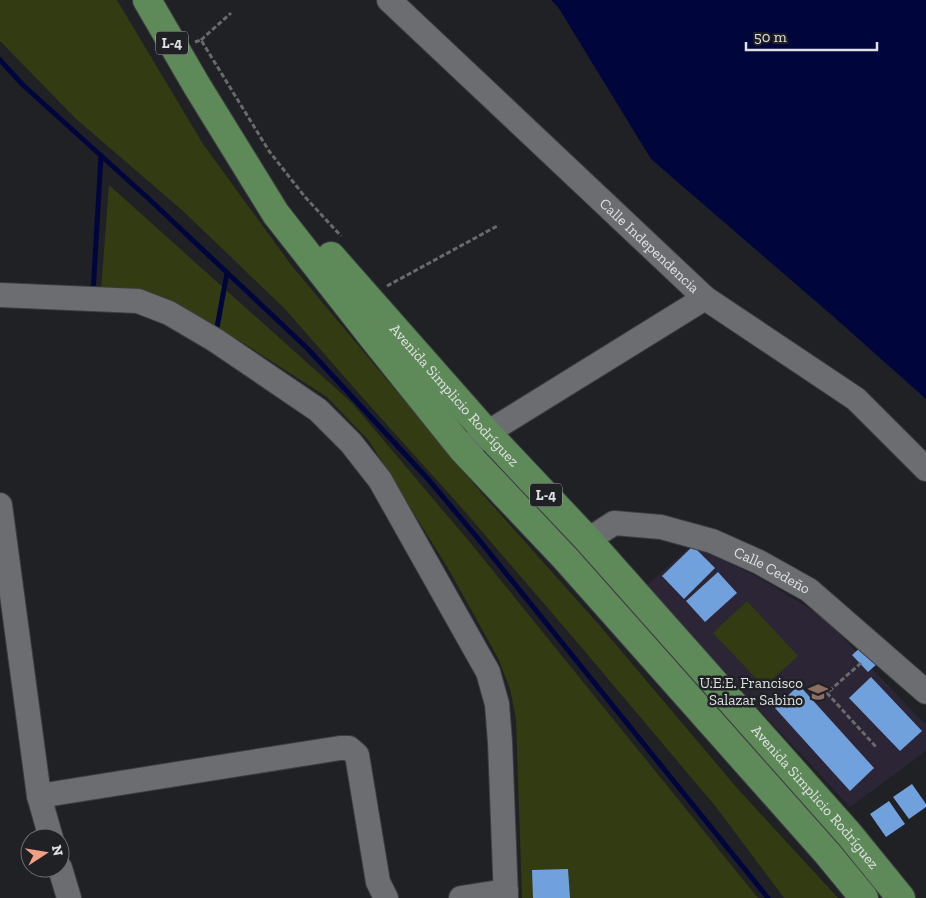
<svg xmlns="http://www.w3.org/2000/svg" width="926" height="898" viewBox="0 0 926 898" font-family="'Zilla Slab',serif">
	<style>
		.education { fill: #2b2535 }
		.green { fill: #333b12 }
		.water { fill: #00063c }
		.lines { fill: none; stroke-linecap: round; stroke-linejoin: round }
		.stream { stroke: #00063c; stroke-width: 5 }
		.building { fill: #71a1dd }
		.minor-casing { stroke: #3d3e40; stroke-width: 26 }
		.major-casing { stroke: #3d3e40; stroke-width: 30 }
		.path { stroke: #696a6d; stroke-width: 3; stroke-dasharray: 5 2.5; stroke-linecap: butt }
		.minor { stroke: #6b6d71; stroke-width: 24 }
		.major { stroke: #5e8a59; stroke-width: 28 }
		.labels { text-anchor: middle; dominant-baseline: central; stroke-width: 5; stroke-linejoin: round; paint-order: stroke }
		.shield { fill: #1f2124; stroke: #a6a7aa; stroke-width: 1 }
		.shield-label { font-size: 14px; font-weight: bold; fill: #e0e1e3 }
		.street-label { font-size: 15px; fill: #e0e1e3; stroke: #1f2124 }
		.poi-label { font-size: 15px; fill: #e0e1e3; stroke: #1f2124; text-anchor: end }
	</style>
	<rect width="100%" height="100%" fill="#1f2124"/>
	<polygon class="education" points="693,544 765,581 823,617 924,723 926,723 926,751 850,807 645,587"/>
	<g class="green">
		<polygon points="0,0 117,0 203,144 292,266 478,489 601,627 737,788 838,898 784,898 716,807 582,648 460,506 362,397 285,309 183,211 75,118 0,41"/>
		<polygon points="109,185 352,403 473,546 758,898 522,898 516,719 510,689 498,658 449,570 369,441 327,397 237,339 150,298 101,290"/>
		<polygon points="747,601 798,656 764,687 713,633"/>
	</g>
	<polygon class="water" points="551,0 926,0 926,399 835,318 651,159 558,7"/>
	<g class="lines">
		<g class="stream">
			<polyline points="0,60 23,85 150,200 307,348 428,479 480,541 768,898"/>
			<polyline points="93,293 101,156"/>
			<polyline points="216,333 227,273"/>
		</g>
	</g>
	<g class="building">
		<polygon points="693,546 715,568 684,599 662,576"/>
		<polygon points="718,572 737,593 705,622 686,601"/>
		<polygon points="861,647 877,664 868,672 852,655"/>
		<polygon points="871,677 922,731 900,751 849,698"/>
		<polygon points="799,685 874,768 850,791 775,708"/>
		<polygon points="912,784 926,804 926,807 909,819 893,797"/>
		<polygon points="889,801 905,824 886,837 870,814"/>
		<polygon points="568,869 570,898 533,898 532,870"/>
	</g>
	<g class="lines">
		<defs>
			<g id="minor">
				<path id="s1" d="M389 0 705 298 856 399 926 469"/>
				<polyline points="0,295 138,301 169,313 215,340 318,410 351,443 380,480 488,672 497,704 500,742 506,898"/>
				<polyline points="473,443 487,433 705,298"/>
				<polyline points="0,505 39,796 51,838"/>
				<path id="s2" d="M588 540 614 523 661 527 712 541 759 562 809 590 926 692"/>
				<polyline points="39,796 340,748 349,748 357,755 378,882 386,898"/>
				<polyline points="60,868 69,898"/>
				<polyline points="461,898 506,891"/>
			</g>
			<g id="major">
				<polyline points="147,0 197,86 276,214 374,339 463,450 566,559 827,853 864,898"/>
				<path id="s3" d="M331 256 487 433 588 540 849 834 901 898"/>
			</g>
		</defs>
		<use href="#minor" class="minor-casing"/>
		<use href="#major" class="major-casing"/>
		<g class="path">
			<polyline points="201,40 231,13"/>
			<polyline points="195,42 201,40 269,151 305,197 341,236"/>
			<polyline points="387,286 499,225"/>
			<polyline points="861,663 827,693 877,748"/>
		</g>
		<use href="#minor" class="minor"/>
		<use href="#major" class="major"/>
	</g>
	<defs>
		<symbol id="school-bare" viewBox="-9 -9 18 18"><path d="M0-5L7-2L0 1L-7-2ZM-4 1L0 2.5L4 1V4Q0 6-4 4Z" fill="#8d6e63" stroke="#1f2124" stroke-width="2.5" paint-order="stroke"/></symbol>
	</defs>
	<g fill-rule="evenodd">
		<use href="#school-bare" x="804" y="678" width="28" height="28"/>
	</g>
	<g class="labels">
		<g class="shield">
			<rect x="156" y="31.5" width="32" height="23" rx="4"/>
			<rect x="530" y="483.5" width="32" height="23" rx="4"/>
		</g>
		<g class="shield-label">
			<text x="172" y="43">L-4</text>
			<text x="546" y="495">L-4</text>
		</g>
		<g class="street-label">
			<text stroke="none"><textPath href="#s1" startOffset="358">Calle Independencia</textPath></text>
			<text stroke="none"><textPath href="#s3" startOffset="186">Avenida Simplicio Rodríguez</textPath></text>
			<text stroke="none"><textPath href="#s2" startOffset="198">Calle Cedeño</textPath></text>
			<text stroke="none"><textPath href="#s3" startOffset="726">Avenida Simplicio Rodríguez</textPath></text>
		</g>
		<g class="poi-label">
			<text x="803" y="683">U.E.E. Francisco<tspan x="803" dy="17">Salazar Sabino</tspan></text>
		</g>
	</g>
	<g transform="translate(45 853) rotate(78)"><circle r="24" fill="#1f2124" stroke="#6c6e70"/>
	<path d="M0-4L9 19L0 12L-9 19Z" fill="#f39f86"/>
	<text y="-8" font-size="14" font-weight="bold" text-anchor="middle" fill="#e0e1e3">N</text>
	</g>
	<path d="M746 42v8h131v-8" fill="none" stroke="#e0e1e3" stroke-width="2.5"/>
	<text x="754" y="42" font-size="15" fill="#e0e1e3" stroke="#1f2124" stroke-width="4" paint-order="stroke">50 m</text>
</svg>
